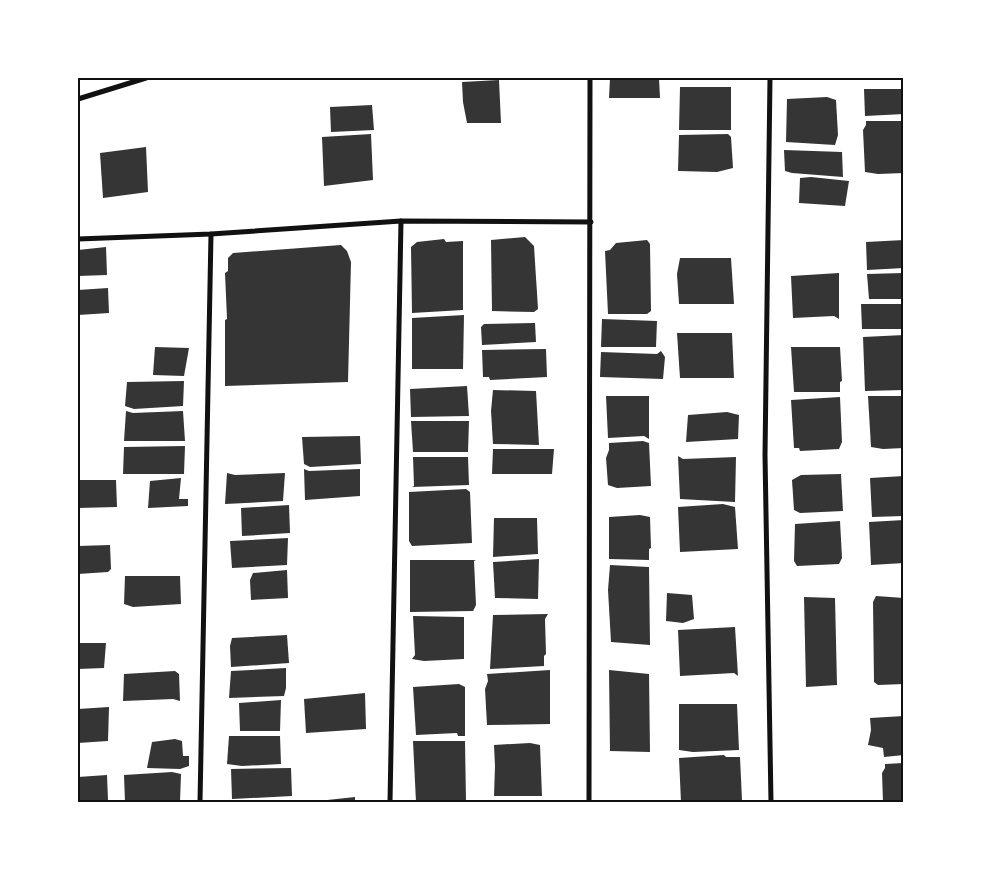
<svg xmlns="http://www.w3.org/2000/svg" width="981" height="880" viewBox="0 0 981 880" font-family="'Sofia Sans Condensed',sans-serif">
	<style>
		.building { fill: #353535 }
		.lines { fill: none; stroke-linecap: round; stroke-linejoin: round }
		.minor { stroke: #111; stroke-width: 5 }
		.neatline { fill: none; stroke: #111; stroke-width: 2 }
	</style>
	<rect width="100%" height="100%" fill="#fff"/>
	<g class="building">
		<polygon points="610,78 659,78 660,98 609,98"/>
		<polygon points="499,80 501,123 467,123 463,102 462,82"/>
		<polygon points="680,87 731,87 731,130 679,130"/>
		<polygon points="864,89 904,89 904,114 865,116"/>
		<polygon points="827,97 836,100 838,135 835,145 786,142 787,99"/>
		<polygon points="372,105 374,130 331,132 330,107"/>
		<polygon points="866,121 904,121 904,173 878,174 865,172 863,130 866,125"/>
		<polygon points="371,134 373,180 324,186 322,137"/>
		<polygon points="728,134 731,137 733,168 717,172 678,171 679,135"/>
		<polygon points="146,147 148,192 103,198 100,153"/>
		<polygon points="784,150 842,152 843,177 792,173 785,171"/>
		<polygon points="811,177 849,181 845,206 799,203 800,178"/>
		<polygon points="525,237 534,246 538,309 534,312 492,311 491,240"/>
		<polygon points="444,239 446,242 463,241 463,310 412,313 411,247 417,242"/>
		<polygon points="647,240 650,244 651,311 647,314 608,314 605,251 610,250 616,243"/>
		<polygon points="904,240 904,268 867,270 866,242"/>
		<polygon points="341,245 347,251 351,262 348,382 225,386 225,320 227,319 225,273 228,271 228,258 233,253"/>
		<polygon points="106,247 107,275 78,276 78,250"/>
		<polygon points="680,258 731,258 734,304 679,304 677,274"/>
		<polygon points="839,273 839,319 834,316 793,318 791,276"/>
		<polygon points="904,273 904,299 869,299 867,274"/>
		<polygon points="108,288 109,313 78,315 78,290"/>
		<polygon points="861,304 904,304 904,329 862,329"/>
		<polygon points="464,315 463,369 412,369 412,318"/>
		<polygon points="602,319 657,321 656,347 601,347"/>
		<polygon points="535,323 536,342 482,345 481,327 484,324"/>
		<polygon points="677,333 732,333 734,378 680,378"/>
		<polygon points="904,335 904,390 865,391 863,337"/>
		<polygon points="155,347 189,348 184,376 153,375"/>
		<polygon points="791,347 840,347 842,381 840,382 840,392 794,392"/>
		<polygon points="546,349 547,377 490,380 489,377 483,377 482,350"/>
		<polygon points="661,351 665,357 663,379 600,377 601,352 657,354"/>
		<polygon points="184,381 183,406 134,409 125,406 127,382"/>
		<polygon points="467,386 469,416 411,417 410,389"/>
		<polygon points="493,390 536,391 539,445 493,444 491,411"/>
		<polygon points="606,396 649,396 649,439 644,436 608,438"/>
		<polygon points="868,396 904,396 904,448 883,449 871,447"/>
		<polygon points="840,397 842,442 839,449 800,451 799,448 794,448 791,400"/>
		<polygon points="126,411 133,413 183,411 185,441 124,441"/>
		<polygon points="727,412 739,415 738,439 686,442 688,415"/>
		<polygon points="411,421 469,421 468,452 413,452"/>
		<polygon points="360,436 361,464 310,467 304,464 302,437"/>
		<polygon points="643,441 649,443 651,486 617,488 608,485 606,458 609,450 609,443"/>
		<polygon points="185,446 184,474 123,474 124,447"/>
		<polygon points="493,449 554,449 552,474 492,474"/>
		<polygon points="678,456 683,459 736,457 735,502 680,499"/>
		<polygon points="413,457 468,457 469,485 412,487 414,486"/>
		<polygon points="304,469 309,471 360,469 360,496 305,500"/>
		<polygon points="227,473 235,475 285,473 283,501 225,504"/>
		<polygon points="841,474 843,511 800,513 794,510 792,480 801,475"/>
		<polygon points="904,476 904,516 872,517 870,478"/>
		<polygon points="181,478 179,499 188,499 188,506 148,508 150,481"/>
		<polygon points="78,480 116,480 117,507 78,508"/>
		<polygon points="466,489 470,492 472,543 412,546 409,541 409,492"/>
		<polygon points="723,504 735,507 738,549 680,552 678,507"/>
		<polygon points="289,505 290,533 242,536 241,508"/>
		<polygon points="640,515 650,517 651,548 649,549 649,560 609,559 609,517"/>
		<polygon points="494,518 537,518 538,554 493,557"/>
		<polygon points="904,520 904,563 871,565 869,522"/>
		<polygon points="840,521 842,558 839,564 797,566 794,561 795,524"/>
		<polygon points="288,538 287,565 232,568 230,541"/>
		<polygon points="110,545 111,569 108,572 78,574 78,546"/>
		<polygon points="539,559 538,599 495,598 493,562"/>
		<polygon points="410,560 476,560 474,561 476,605 473,611 410,612"/>
		<polygon points="610,565 649,567 650,645 611,642 608,590"/>
		<polygon points="287,570 288,598 251,600 250,580 253,573"/>
		<polygon points="125,576 180,576 181,604 133,607 124,604"/>
		<polygon points="667,593 692,595 694,619 683,623 666,621"/>
		<polygon points="876,596 904,598 904,684 878,685 874,682 873,602"/>
		<polygon points="804,597 835,598 837,685 806,687"/>
		<polygon points="548,614 545,619 546,654 544,656 544,666 490,669 493,615"/>
		<polygon points="413,616 464,617 464,659 424,661 412,659 415,655"/>
		<polygon points="735,627 738,676 734,673 680,676 678,630"/>
		<polygon points="287,635 289,663 231,667 230,646 232,638"/>
		<polygon points="78,643 106,643 104,668 78,669"/>
		<polygon points="286,668 286,688 284,696 229,698 231,671"/>
		<polygon points="550,670 550,724 487,725 485,689 488,681 487,674"/>
		<polygon points="609,670 649,674 650,752 610,751"/>
		<polygon points="175,671 179,674 180,701 173,699 123,701 124,674"/>
		<polygon points="459,684 465,687 465,736 458,736 457,733 416,735 413,687"/>
		<polygon points="365,693 366,729 306,733 304,699"/>
		<polygon points="281,700 280,731 240,731 239,703"/>
		<polygon points="679,704 737,704 739,750 693,752 679,750"/>
		<polygon points="109,707 108,741 78,743 78,709"/>
		<polygon points="904,716 904,755 884,757 883,748 868,745 871,730 870,718"/>
		<polygon points="229,736 280,736 281,764 242,766 227,764"/>
		<polygon points="175,739 182,741 183,756 189,756 189,766 180,769 147,768 152,742"/>
		<polygon points="413,741 465,741 466,802 416,802"/>
		<polygon points="530,743 540,745 542,796 494,796 495,766 494,745"/>
		<polygon points="724,755 726,757 740,757 742,800 736,802 681,802 679,758"/>
		<polygon points="904,763 904,802 883,802 882,773 885,768 885,764"/>
		<polygon points="291,768 292,796 232,799 231,769"/>
		<polygon points="172,772 181,774 180,802 125,802 124,775"/>
		<polygon points="107,775 108,800 106,802 78,802 78,777"/>
		<polygon points="355,797 355,802 318,802 318,801"/>
	</g>
	<g class="lines">
		<g class="minor">
			<polyline points="770,78 765,455 771,802"/>
			<polyline points="78,99 146,78"/>
			<polyline points="78,239 211,234 401,221 591,222"/>
			<polyline points="200,802 211,234"/>
			<polyline points="390,802 401,221"/>
			<polyline points="589,802 590,78"/>
		</g>
	</g>
	<rect width="981" height="880" fill="none" stroke="#ffffff" stroke-width="158"/>
	<rect x="79" y="79" width="823" height="722" class="neatline"/>
</svg>
